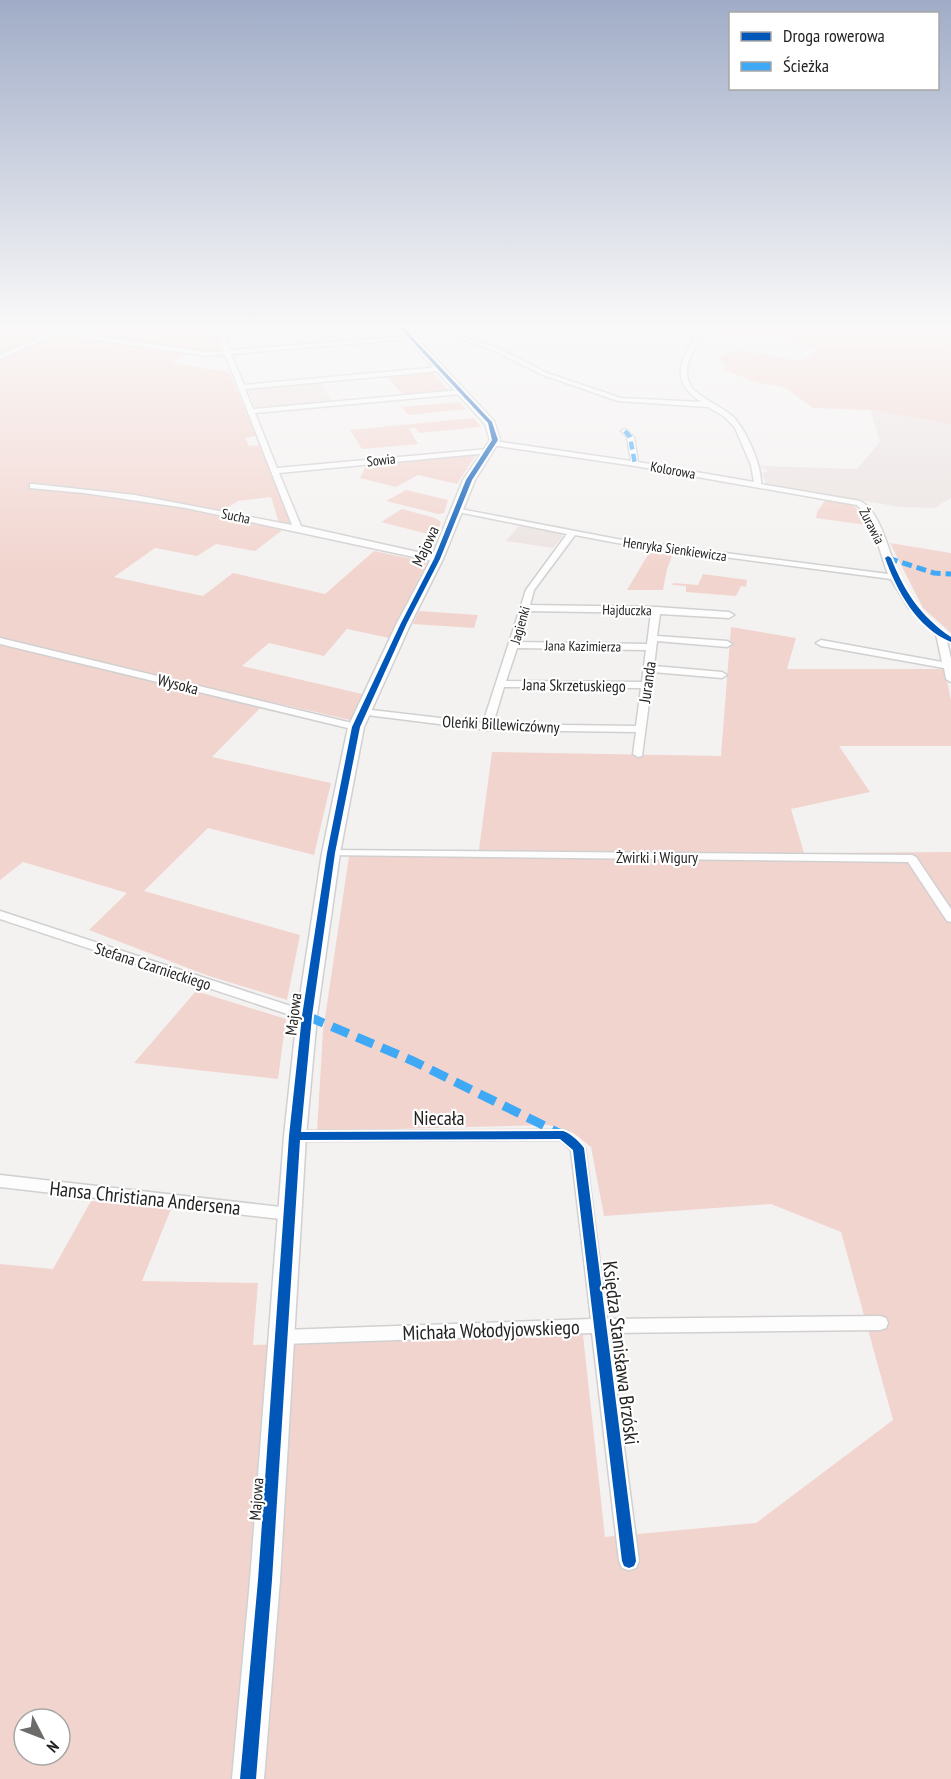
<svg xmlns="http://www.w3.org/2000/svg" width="951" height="1779" viewBox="0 0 951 1779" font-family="'PT Sans Narrow',sans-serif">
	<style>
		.built { fill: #ebe3e1 }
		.green { fill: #f2d4ce; fill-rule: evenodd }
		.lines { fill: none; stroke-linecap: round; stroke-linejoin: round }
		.street-casing { stroke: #d1d0d0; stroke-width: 3 }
		.secondary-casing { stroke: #d1d0d0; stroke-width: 3 }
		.street { fill: #fdfdfd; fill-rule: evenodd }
		.secondary { fill: #fdfdfd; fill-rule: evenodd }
		.quiet-far2 { stroke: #3fa9f5; stroke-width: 4.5; stroke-dasharray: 8 4.5; stroke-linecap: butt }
		.quiet-far1 { stroke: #3fa9f5; stroke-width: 5; stroke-dasharray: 10 5; stroke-linecap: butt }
		.quiet { stroke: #3fa9f5; stroke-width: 9; stroke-dasharray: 18 9; stroke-linecap: butt }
		.cycleway-casing { stroke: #fff; stroke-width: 4 }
		.cycleway { fill: #0057b8; fill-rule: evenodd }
		.labels { text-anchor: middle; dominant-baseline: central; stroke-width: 4.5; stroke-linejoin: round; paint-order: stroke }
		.far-street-label { font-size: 14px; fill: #242322; stroke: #fff }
		.street-label { font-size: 16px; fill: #242322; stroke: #fff }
		.near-street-label { font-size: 20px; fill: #242322; stroke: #fff }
	</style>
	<rect width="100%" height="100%" fill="#f4f2f1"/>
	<g class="built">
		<polygon points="318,381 333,402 256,410 247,388"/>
		<polygon points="870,410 951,424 951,498 934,508 900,507 766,484 762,473 769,471 759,466 857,469 880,442"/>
		<polygon points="520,525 559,532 563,536 553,548 506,541"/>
	</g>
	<g class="green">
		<polygon points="0,324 211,325 224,358 191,353 171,363 229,372 256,436 245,438 249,446 259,445 293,525 279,523 271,497 238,501 217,514 285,528 255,551 216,544 197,556 155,548 114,577 203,596 233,573 325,594 374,551 427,562 389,638 347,629 324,656 269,643 242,666 362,694 350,720 267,701 212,757 331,783 314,855 208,828 144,891 300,935 287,1000 206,975 89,930 127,893 23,862 0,880"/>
		<path d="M795 324H951V424L870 410 813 408 786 388 755 382 722 369 727 366 718 359C739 339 777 362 801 360 805 359 811 356 814 354L815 349 792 342V337L703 334 708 326 791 328Z"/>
		<polygon points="432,372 449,391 403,395 385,374"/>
		<polygon points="459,402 466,409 408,415 402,407"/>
		<polygon points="474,418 481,427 419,433 416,428 409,428 418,444 362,449 350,430"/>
		<polygon points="477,453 457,484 418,475 396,487 360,478 367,464"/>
		<polygon points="406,490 448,500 444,513 438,514 386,501"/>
		<path d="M826 499C849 503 857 501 866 525L816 518 817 512Z"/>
		<polygon points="402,509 435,518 441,522 436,536 381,522"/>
		<polygon points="890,543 951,553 951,633 923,608"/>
		<polygon points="657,549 674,551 667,569 663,590 627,590 649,553 653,553"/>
		<polygon points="703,574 747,580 746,587 741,586 736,596 686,592 686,586 672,585 673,583 698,585"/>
		<polygon points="419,611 478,615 474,628 413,624"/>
		<path d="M731 627 796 638 787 669H945L951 701V746H839L870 792 791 809 804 853 951 852V1779H0V1264L53 1269 91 1201 171 1209 142 1281 258 1283 253 1345 583 1335 605 1537 756 1523 893 1420 841 1232 771 1204 604 1216 591 1147 571 1131 548 1125 317 1131 323 1031 349 856 478 857 492 752 721 756ZM24 1719H60V1755H24Z"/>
		<polygon points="196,991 286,1019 278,1079 134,1063"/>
	</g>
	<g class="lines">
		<defs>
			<g id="street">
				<polygon points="69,324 76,324 62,331 206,352 224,351 213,324 219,324 221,328 291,324 222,331 230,350 411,336 409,339 231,354 244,385 440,367 443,369 440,371 245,389 253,409 461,390 464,392 461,394 255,413 277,468 488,449 492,451 488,453 279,473 301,526 440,557 440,561 437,562 186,508 84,493 30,488 30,484 33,484 135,495 292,525 225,354 206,356 56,334 0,359 0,355"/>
				<path d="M420 324H428L497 348 547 373 621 398 701 402C664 377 686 354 702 324H708C699 343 677 367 692 388 704 400 718 405 731 415 745 427 762 465 761 484L860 501C883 512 891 564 903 586 914 607 931 624 951 636V643L947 641 951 659V682L946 679 944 668 821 646 816 643 821 640 942 662 936 634 908 607 891 579 617 543 575 535 534 590 530 605 656 607 729 612 734 615 729 618 660 614 657 636 727 641 732 644 727 647 657 641 654 666 722 672 727 675 722 678 653 672 642 756 638 757 633 754 636 732 487 730 359 714V710L363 709 483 723 526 590 567 534 458 512 454 510 455 508 617 539 888 574C879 551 875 523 857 505L635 466 491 445V441H494L631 461 627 437 621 431 625 429 634 437 638 462 754 482 751 465 735 428 725 417 708 407 618 401 543 375 493 350ZM528 611 651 613 647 644 518 642ZM517 648 646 650 642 682 506 681ZM504 687 641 688 636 726 493 724Z"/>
				<polygon points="761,324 768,324 762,328 759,326"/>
				<polygon points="0,638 356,724 361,727 356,730 0,644"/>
				<polygon points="331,850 912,855 916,857 951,909 951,922 947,921 908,862 327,855 325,853 327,851"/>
				<polygon points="0,911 312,1013 314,1016 312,1019 302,1019 0,919"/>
				<polygon points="563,1130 568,1131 585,1148 607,1319 880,1316 886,1318 888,1323 886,1328 880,1330 609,1333 639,1561 636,1568 629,1570 622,1568 619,1561 592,1333 283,1344 277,1342 275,1337 277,1332 283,1330 591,1319 571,1150 560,1140 295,1141 290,1140 288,1136 290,1132 295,1131"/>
				<polygon points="0,1175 290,1208 295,1210 298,1214 295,1218 290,1220 0,1187"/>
			</g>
			<polygon id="secondary" points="394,324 403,324 494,421 500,440 475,480 443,559 411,623 364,727 340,853 317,1016 306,1136 280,1580 264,1779 232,1779 250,1580 284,1136 297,1016 322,853 348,727 397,623 431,559 463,480 490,440 485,424"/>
		</defs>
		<use href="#street" class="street-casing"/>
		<use href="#secondary" class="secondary-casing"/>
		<use href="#street" class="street"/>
		<use href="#secondary" class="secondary"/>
		<polyline class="quiet-far2" points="625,431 630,437 635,464"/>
		<polyline class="quiet-far1" points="888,558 934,573 951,574"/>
		<polyline class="quiet" points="307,1016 413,1061 561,1134"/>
		<defs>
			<g id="cycleway">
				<path d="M396 324H400L492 422 498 440 472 480 440 559 407 623 360 727 335 853 312 1016 301 1132 563 1131C570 1133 579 1141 584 1148L636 1561 634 1566 629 1568 624 1566 622 1561 573 1150 560 1139 300 1140 272 1580 256 1779H240L258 1580 289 1136 302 1016 327 853 352 727 401 623 434 559 466 480 492 440 488 423Z"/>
				<path d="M888 556 891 558C904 591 921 617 951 637V642C917 628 897 591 885 558Z"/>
			</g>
		</defs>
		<use href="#cycleway" class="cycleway-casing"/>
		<use href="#cycleway" class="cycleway"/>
	</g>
	<linearGradient id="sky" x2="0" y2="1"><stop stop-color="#a0acc7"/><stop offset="0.57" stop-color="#faf9f9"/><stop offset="1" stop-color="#faf9f9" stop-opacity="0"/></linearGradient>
	<rect width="951" height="573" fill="url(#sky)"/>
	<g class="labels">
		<g class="far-street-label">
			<text transform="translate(381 460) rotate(-6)">Sowia</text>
			<text transform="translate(673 470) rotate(10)">Kolorowa</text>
			<text transform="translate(236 516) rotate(12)">Sucha</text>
			<text transform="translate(872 526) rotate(63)">Żurawia</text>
			<text transform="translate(675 549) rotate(8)">Henryka Sienkiewicza</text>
			<text transform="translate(627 610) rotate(1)">Hajduczka</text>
			<text transform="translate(520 625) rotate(-74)">Jagienki</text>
			<text transform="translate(583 646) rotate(1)">Jana Kazimierza</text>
		</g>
		<g class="street-label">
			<text transform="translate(425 546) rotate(-65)">Majowa</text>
			<text transform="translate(647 682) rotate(-82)">Juranda</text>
			<text transform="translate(178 684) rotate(14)">Wysoka</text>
			<text transform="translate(574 685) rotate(1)">Jana Skrzetuskiego</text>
			<text transform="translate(501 724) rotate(3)">Oleńki Billewiczówny</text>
			<text x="657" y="857">Żwirki i Wigury</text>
			<text transform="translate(153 966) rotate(18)">Stefana Czarnieckiego</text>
			<text transform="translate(293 1014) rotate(-83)">Majowa</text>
			<text transform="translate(256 1499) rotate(-86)">Majowa</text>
		</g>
		<g class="near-street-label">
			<text x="439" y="1118">Niecała</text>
			<text transform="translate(145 1198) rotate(6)">Hansa Christiana Andersena</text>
			<text transform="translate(491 1330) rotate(-2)">Michała Wołodyjowskiego</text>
			<text transform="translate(621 1353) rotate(83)">Księdza Stanisława Brzóski</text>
		</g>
	</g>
	<rect x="729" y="12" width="210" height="78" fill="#ffffff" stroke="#a7a7a7" stroke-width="1.5"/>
	<rect x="741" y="32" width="30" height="9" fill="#0057b8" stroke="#a7a7a7" stroke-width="1.5"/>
	<text x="783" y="42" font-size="18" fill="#242322">Droga rowerowa</text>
	<rect x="741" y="62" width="30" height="9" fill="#3fa9f5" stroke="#a7a7a7" stroke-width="1.5"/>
	<text x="783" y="72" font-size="18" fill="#242322">Ścieżka</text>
	<g transform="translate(42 1737) rotate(132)"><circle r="28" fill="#ffffff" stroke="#a7a7a7" stroke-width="1.5"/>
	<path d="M0-4.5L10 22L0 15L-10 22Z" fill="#6d6b6a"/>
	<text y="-9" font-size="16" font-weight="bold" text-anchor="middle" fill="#242322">N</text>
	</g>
</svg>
